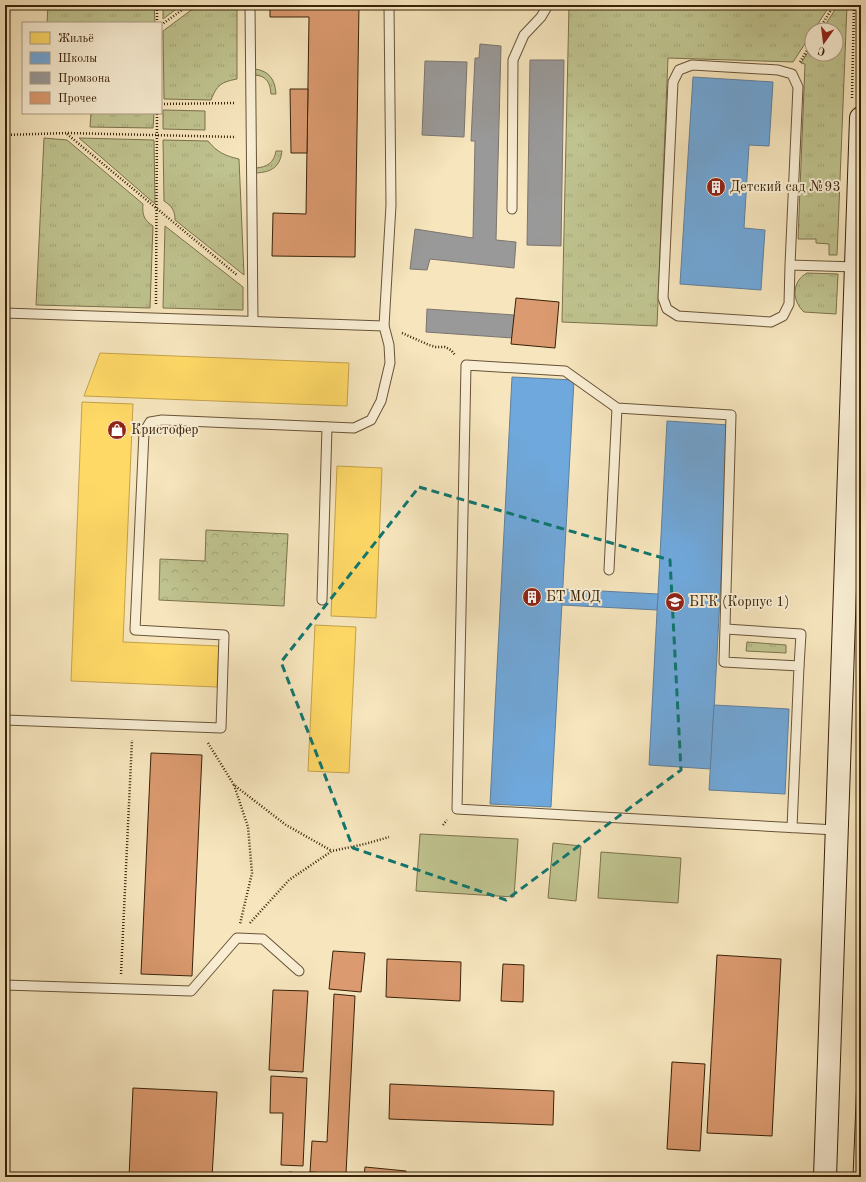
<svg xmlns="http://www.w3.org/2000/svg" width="866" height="1182" viewBox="0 0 866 1182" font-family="'Old Standard TT',serif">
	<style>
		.grass { fill: url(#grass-tufts); stroke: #7c724c }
		.park { fill: url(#park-crowns); stroke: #7c724c }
		.pitch { fill: #bfc38f; stroke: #7c724c }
		.homes { fill: #ffd966; stroke: #c4a24a }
		.schools { fill: #6fa8dc; stroke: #5f809d }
		.industry { fill: #999; stroke: #7c756e }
		.building { fill: #db9a6f; stroke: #392209 }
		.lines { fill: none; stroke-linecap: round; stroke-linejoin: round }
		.lane-casing { stroke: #685336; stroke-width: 11 }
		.secondary-casing { stroke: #392209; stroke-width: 24 }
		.path { stroke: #392209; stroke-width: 2.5; stroke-dasharray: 1 2; stroke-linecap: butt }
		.lane { stroke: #f9eed4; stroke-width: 9 }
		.secondary { stroke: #f9eed4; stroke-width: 22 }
		.tram { stroke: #392209; stroke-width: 1 }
		.marked { fill: none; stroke: #0f766e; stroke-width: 3; stroke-dasharray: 8 5; stroke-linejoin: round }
		.labels { text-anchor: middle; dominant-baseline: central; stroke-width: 4; stroke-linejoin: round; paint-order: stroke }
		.poi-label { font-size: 14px; fill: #392209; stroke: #f9eed4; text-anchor: start }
	</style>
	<defs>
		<pattern id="grass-tufts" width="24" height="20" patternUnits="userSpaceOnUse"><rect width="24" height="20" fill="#bfc38f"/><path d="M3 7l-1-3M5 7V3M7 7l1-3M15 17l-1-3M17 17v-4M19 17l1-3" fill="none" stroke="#a5a77a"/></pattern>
		<pattern id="park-crowns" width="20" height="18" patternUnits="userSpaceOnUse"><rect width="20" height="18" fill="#bfc38f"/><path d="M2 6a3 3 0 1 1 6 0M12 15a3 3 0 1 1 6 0" fill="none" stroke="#a5a77a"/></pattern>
	</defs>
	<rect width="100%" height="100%" fill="#f6e5bd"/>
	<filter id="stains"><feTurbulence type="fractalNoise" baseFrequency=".005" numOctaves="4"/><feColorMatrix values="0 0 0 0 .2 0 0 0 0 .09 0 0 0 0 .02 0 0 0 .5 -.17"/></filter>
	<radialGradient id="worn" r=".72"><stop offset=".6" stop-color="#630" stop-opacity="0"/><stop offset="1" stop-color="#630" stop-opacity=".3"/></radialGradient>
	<g class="grass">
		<polygon points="48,5 154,5 155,23 47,23"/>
		<polygon points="163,5 182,5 163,19"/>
		<path d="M198 5H237V79C221 82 217 85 211 100L164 99 163 31Z"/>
		<polygon points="569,5 830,5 814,30 812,30 812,33 793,62 668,58 657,326 562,322"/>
		<polygon points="838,5 847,5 837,255 829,255 829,244 816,243 816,239 798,239 805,64 801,63 812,46 812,54 836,54 836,30 822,30"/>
		<path d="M255 69C269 71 275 79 276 94H271C270 83 267 76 255 75Z"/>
		<polygon points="163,110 205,111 205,130 163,129"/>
		<polygon points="91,113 154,113 153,128 90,127"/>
		<path d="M44 138 67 140 143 204C142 215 144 220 153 226L150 308 36 305Z"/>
		<polygon points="79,138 154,140 155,204"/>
		<path d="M163 140 208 141C217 152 225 156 239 159L244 275 175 220C175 211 172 206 164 201Z"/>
		<path d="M276 151H282C280 167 272 172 256 173V168C267 167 274 163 276 151Z"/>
		<polygon points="165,226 243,287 243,310 163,308"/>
		<path d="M807 273 838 274 836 314 804 312C792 301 791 282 807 273Z"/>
		<polygon points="747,642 786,645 786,653 746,651"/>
	</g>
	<polygon class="park" points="206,530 288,534 284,606 159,600 160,559 205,561"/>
	<g class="pitch">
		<polygon points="420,834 518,839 514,897 416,891"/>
		<polygon points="553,843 581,846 576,901 548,898"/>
		<polygon points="601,852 681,858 678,903 598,898"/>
	</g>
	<g class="homes">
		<polygon points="100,353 349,363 347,406 84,396"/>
		<polygon points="82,402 133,404 123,642 219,646 217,687 71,681"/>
		<polygon points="337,466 382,468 376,618 331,616"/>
		<polygon points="315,625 356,627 349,773 308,771"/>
	</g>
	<g class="schools">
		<polygon points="693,77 773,82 769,146 749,145 744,228 765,230 761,290 680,284"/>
		<polygon points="512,377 574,380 551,807 490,804"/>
		<polygon points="667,421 729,425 711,769 649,765"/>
		<polygon points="563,589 658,594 657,610 562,605"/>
		<polygon points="714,705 789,709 785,794 709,790"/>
	</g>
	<g class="industry">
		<polygon points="480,44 501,46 496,240 516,242 514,268 430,259 427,270 410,269 415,229 473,238 475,141 471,141 475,58 479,58"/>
		<polygon points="530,60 564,60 561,246 527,245"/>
		<polygon points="425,61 467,62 464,137 422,135"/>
		<polygon points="427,309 514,315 513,338 426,332"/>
	</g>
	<g class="building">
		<polygon points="270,5 359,5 355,257 272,256 273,213 306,214 309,17 270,17"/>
		<polygon points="290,89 308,89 307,153 291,153"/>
		<polygon points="516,298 559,302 555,348 511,344"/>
		<polygon points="151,753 202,755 192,976 141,974"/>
		<polygon points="333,951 365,953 361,992 329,989"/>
		<polygon points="717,955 781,959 772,1136 707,1133"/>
		<polygon points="387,959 461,962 460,1001 386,997"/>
		<polygon points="503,964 524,965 523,1002 501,1001"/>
		<polygon points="273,990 308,991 303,1072 269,1070"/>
		<polygon points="334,994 355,996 346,1174 310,1172 312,1141 327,1142"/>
		<polygon points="672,1062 705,1064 700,1151 667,1149"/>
		<polygon points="271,1076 307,1078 303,1166 281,1165 283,1113 270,1113"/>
		<polygon points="390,1084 554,1091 553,1125 389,1119"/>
		<polygon points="133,1088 217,1092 212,1177 129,1177"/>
		<polygon points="365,1167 406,1171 406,1177 364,1177"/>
		<polygon points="289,1172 340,1177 288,1177"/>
	</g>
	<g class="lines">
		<defs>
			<g id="lane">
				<polyline points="250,5 253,321"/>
				<polyline points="512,209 513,60 524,35 541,17 548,5"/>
				<polyline points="790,265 789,304 783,316 771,322 678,316 667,309 663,298 673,82 679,70 692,65 778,70 792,74 798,87 790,265 856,267"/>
				<polyline points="5,313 384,326"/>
				<polyline points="609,570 617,408"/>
				<polyline points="322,600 327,427"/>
				<polyline points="726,629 801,634 799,666"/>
				<polyline points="5,720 221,728 224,635 135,630 144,432 150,422 162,420 354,428 371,420 381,401 390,363 389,345 384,326 391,205 389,5"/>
				<polyline points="792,828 799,666 724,662 731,415 617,408 565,371 466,365 457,809 836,830"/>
				<polyline points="5,985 191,991 237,938 263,939 299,971"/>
			</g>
			<polyline id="secondary" points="825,1177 861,118"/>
		</defs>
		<use href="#lane" class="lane-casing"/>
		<use href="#secondary" class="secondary-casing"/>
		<g class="path">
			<polyline points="157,23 157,5"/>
			<polyline points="161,25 189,5"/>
			<polyline points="819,30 834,5"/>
			<polyline points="800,62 812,42"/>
			<polyline points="852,98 854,5"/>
			<polyline points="161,104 236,103"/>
			<polyline points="67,134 237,275"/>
			<polyline points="5,135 67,133 236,137"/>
			<polyline points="156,304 157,113"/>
			<polyline points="402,333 429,345 436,347 445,347 451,350 455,355"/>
			<polyline points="208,743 234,785 286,825 332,851"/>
			<polyline points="234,785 248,827 252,873 240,924"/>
			<polyline points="443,825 447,820"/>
			<polyline points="250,923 289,880 332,851 365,844 389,837"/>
			<polyline points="121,974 132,740"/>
		</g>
		<use href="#lane" class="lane"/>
		<use href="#secondary" class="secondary"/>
		<polyline class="tram" points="853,1177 861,980"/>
	</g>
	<path class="marked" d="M419 487 670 560 681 770 506 900 353 848 281 662Z"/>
	<defs>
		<symbol id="building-disc" viewBox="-11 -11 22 22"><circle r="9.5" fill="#8f2418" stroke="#f9eed4"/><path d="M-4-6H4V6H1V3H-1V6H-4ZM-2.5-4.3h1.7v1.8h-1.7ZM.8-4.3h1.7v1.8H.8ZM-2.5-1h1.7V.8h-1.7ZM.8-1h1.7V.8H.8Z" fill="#fff"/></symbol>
		<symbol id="shop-disc" viewBox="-11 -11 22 22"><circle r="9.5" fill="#8f2418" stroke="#f9eed4"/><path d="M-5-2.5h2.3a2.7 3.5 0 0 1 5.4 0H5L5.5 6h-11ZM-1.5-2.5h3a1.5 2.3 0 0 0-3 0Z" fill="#fff"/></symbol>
		<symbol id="university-disc" viewBox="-11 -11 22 22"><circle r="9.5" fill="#8f2418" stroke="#f9eed4"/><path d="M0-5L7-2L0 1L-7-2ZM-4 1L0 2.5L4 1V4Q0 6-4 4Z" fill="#fff"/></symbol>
	</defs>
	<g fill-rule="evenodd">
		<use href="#building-disc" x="705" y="176" width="22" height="22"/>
		<use href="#shop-disc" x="106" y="419" width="22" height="22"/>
		<use href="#building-disc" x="521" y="586" width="22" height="22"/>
		<use href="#university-disc" x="664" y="591" width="22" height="22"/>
	</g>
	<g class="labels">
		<g class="poi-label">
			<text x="730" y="187">Детский сад №93</text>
			<text x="131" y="430">Кристофер</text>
			<text x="546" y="597">БТ МОД</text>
			<text x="689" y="602">БГК (Корпус 1)</text>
		</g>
	</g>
	<rect width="866" height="1182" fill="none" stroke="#f6e5bd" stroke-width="20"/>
	<rect x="6" y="6" width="854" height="1170" fill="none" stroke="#392209" stroke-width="2"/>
	<rect x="10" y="10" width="846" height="1162" fill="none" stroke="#392209"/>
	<rect x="22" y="22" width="140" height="92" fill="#f9eed4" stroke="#ac9c83"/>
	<rect x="30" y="32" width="20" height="12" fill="#ffd966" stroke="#ac9c83"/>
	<text x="58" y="42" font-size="12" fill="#392209">Жильё</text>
	<rect x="30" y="52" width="20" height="12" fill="#6fa8dc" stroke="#ac9c83"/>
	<text x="58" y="62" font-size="12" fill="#392209">Школы</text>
	<rect x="30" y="72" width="20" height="12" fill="#999999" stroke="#ac9c83"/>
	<text x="58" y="82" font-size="12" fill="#392209">Промзона</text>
	<rect x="30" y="92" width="20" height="12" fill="#db9a6f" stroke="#ac9c83"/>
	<text x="58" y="102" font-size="12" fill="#392209">Прочее</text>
	<g transform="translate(824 42) rotate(194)"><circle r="19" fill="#f9eed4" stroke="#ac9c83"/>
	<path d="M0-3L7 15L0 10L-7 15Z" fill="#8f2418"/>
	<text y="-6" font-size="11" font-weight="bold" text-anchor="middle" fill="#392209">С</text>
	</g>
	<rect width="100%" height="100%" filter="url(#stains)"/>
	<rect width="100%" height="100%" fill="url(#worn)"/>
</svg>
